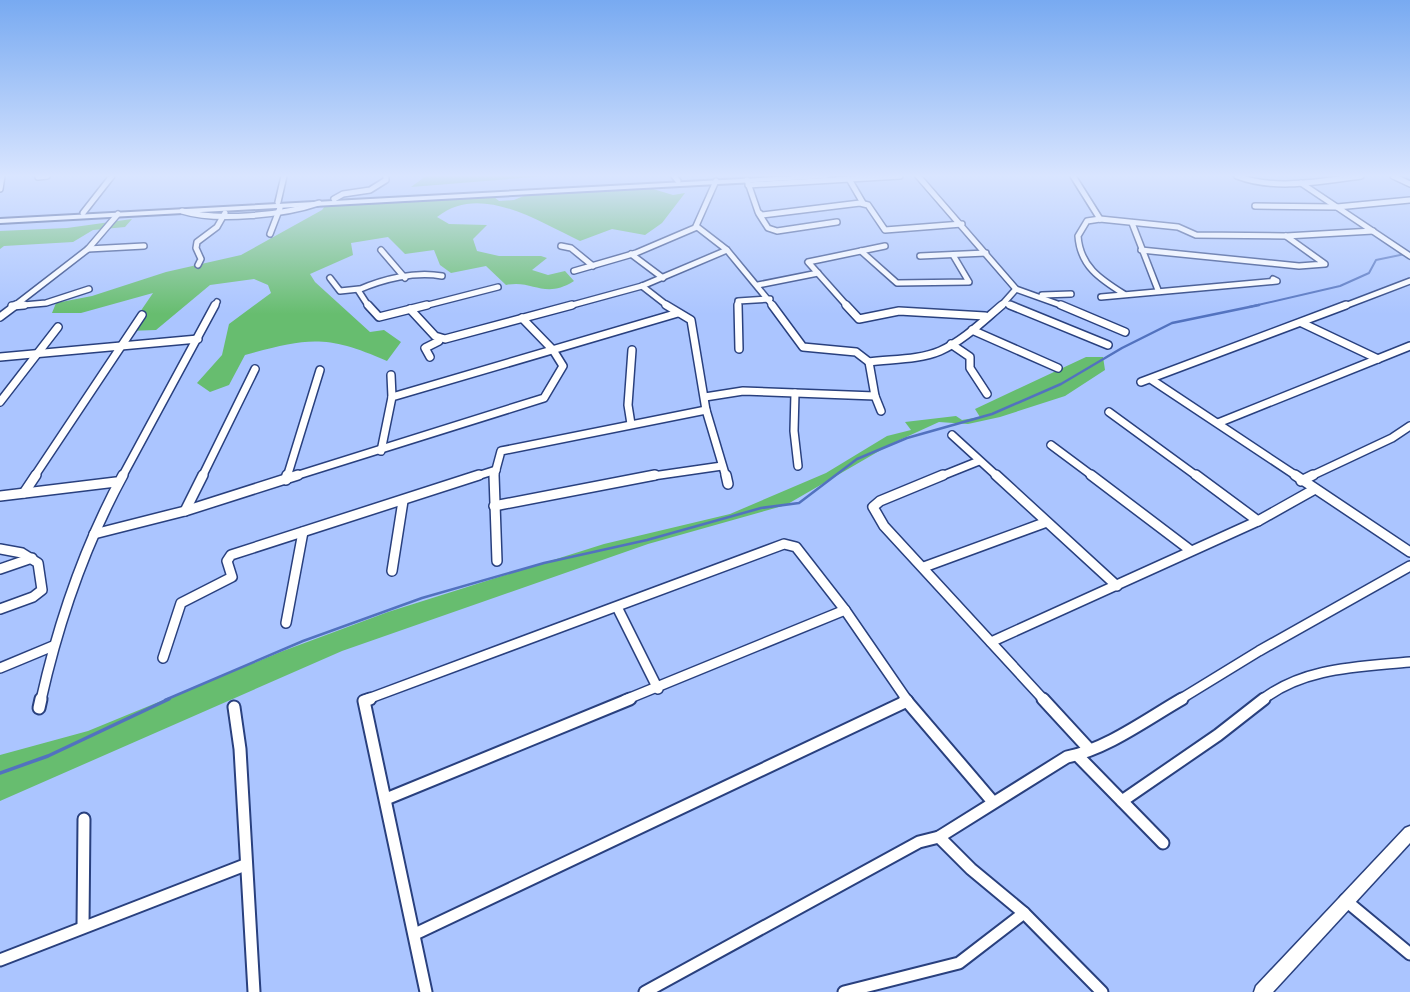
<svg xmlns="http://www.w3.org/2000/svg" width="1410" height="992" viewBox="0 0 1410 992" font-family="'Golos Text',sans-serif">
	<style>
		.green { fill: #67bd6f }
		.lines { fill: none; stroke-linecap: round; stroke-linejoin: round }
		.stream-far2 { stroke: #5272bf; stroke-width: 2 }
		.stream-far1 { stroke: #5272bf; stroke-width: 2.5 }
		.stream { stroke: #5272bf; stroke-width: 3.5 }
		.minor-far3-casing { stroke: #29407e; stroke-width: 8 }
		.minor-far2-casing { stroke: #29407e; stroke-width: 10 }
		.minor-far1-casing { stroke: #29407e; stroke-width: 12 }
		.minor-casing { stroke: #29407e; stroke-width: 15 }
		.tertiary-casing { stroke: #29407e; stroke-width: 3 }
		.trunk-casing { stroke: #29407e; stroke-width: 4 }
		.minor-far3 { stroke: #fff; stroke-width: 5 }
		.minor-far2 { stroke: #fff; stroke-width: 7 }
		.minor-far1 { stroke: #fff; stroke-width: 9 }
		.minor { stroke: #fff; stroke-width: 11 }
		.tertiary { fill: #fff; fill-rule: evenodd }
		.trunk { fill: #fff; fill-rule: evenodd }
	</style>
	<rect width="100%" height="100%" fill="#abc5ff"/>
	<g class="green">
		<polygon points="426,176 546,176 411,187"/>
		<path d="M653 189 673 195 685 193 662 223 645 235 612 229 580 241C539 222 480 182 437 217L449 224 487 225 473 239 477 251 499 256H541L547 258 532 270 548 275 565 271 574 281C544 300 533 279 506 285L486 266 451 273 440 265 434 250 405 254 388 237 351 243 353 255 310 274 315 282 370 332 384 330 401 342 387 361C326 334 307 338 245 355L229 385 210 392 197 383 222 355 229 324 271 293 268 285 254 279 210 285 156 330 127 331 153 293 81 313H52L56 303 92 296 166 272 241 255 322 210 328 202 494 197 499 201 514 200 526 195Z"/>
		<polygon points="132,219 125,227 93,230 73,242 4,246 0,249 0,231 67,228"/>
		<polygon points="1086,357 1103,357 1105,370 1065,396 1000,417 968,424 939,422 893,443 786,505 648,544 342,651 0,801 0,755 88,731 283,651 388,612 604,544 730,514 826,473 887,436 911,430 905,422 956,416 962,420 980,417 975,409"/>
	</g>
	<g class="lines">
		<polyline class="stream-far2" points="1249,307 1340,286 1369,273 1376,260 1410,253"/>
		<polyline class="stream-far1" points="165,700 303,641 422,598 544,563 647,540 761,508 799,503 857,459 907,438 992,414 1061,384 1122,348 1172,323 1259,305"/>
		<polyline class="stream" points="0,773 48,756 169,699"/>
		<defs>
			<g id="minor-far3">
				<polyline points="674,176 678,181"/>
				<polyline points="918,176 1016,289 1066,307"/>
				<polyline points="1073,176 1100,219"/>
				<path d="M1237 176C1275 191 1322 181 1361 176"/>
				<polyline points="1393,176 1410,184"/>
				<polyline points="38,177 47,176"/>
				<polyline points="849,179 863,203"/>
				<polyline points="747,180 758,212 762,215 860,203 868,205 885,230 962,224"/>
				<polyline points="716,181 696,226 727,250 774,307"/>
				<polyline points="1301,183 1410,256"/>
				<polyline points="748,185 900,176"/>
				<polyline points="0,189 2,176"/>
				<polyline points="334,199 343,194 370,190 386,180 386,176"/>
				<polyline points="278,202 284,176"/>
				<polyline points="1255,206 1337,207 1410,200"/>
				<path d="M182 211C217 222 284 215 319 203"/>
				<polyline points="83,213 112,176"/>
				<polyline points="759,214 768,228 777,231 837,222"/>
				<polyline points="1132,223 1158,290"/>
				<polyline points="270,234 280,208"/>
				<polyline points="561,246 571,248 593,266"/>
				<polyline points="88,249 144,246"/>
				<polyline points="381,250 405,278"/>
				<polyline points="1141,250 1299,266 1325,264 1286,236"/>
				<polyline points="861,251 897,283 969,282 953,255"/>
				<polyline points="631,254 663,278"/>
				<polyline points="920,256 986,253"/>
				<polyline points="198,265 201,259 196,248 197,242 217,227 225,213"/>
				<polyline points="574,271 636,253 697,227"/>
				<polyline points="330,278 340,291 359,289"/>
				<polyline points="758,285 818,273"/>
				<polyline points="642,286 669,307"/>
				<path d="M1124 294C1100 279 1080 266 1078 236L1087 221 1100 219 1178 227 1196 235 1286 236 1373 231"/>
				<polyline points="1042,295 1071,294"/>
				<polyline points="1101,297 1277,281 1273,279"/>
				<polyline points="1005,303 1014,307"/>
				<polyline points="12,306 46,303 89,289"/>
				<polyline points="13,307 88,249 118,214"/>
				<polyline points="214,307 217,302"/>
				<path d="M369 307 358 290C383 279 415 271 442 276"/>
				<polyline points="420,307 498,287"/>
				<polyline points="565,307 642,286 727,250"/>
				<polyline points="738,307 738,301 770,299"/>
				<polyline points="848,307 808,262 885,246"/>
				<polyline points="1000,307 1016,289"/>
				<polyline points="1342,307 1410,281"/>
			</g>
			<g id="minor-far2">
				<polyline points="368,305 379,317 427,305"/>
				<polyline points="666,305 691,320 706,410 726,477"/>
				<polyline points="738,305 739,349"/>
				<path d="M772 305 803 347 856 352 869 362C891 359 919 360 940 351 963 341 983 321 1002 305"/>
				<polyline points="846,305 859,319 899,311 985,316"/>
				<polyline points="1010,305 1108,345"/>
				<polyline points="1061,305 1125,332"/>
				<polyline points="12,306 24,305"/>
				<polyline points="410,309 435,336 445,339 572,305"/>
				<polyline points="0,317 16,305"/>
				<polyline points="1302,323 1378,359"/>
				<polyline points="972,330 1058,368"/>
				<polyline points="951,344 970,357 970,368 987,394"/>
				<polyline points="0,357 198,339"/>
				<polyline points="430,357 425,348 439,341 439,338"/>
				<polyline points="391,375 392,397"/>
				<polyline points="1152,380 1298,477"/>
				<polyline points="1141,382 1346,305"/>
				<polyline points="795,393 794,431 798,466"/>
				<polyline points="875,396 881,411"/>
				<polyline points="705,397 743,391 875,396 869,362"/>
				<polyline points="0,402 58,327"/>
				<polyline points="1109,412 1198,477"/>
				<polyline points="1218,423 1410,346"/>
				<polyline points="631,424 628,405 632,350"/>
				<polyline points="952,435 998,477"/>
				<polyline points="1051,445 1094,477"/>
				<polyline points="381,451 392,397 678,313"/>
				<polyline points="34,477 142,315"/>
				<polyline points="122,477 215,305"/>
				<polyline points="202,477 255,369"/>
				<polyline points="287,477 320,370"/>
				<polyline points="292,477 544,398 563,366 553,350 522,318"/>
				<polyline points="474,477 496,470"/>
				<polyline points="494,477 501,451 706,410"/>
				<polyline points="646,477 722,466"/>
				<polyline points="939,477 979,461"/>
				<polyline points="1309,477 1392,438 1410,426"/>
			</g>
			<g id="minor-far1">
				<polyline points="494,475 497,561"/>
				<polyline points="726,475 728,484"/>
				<polyline points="943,475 880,501 873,507 884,526 1044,700"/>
				<polyline points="996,475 1117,586"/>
				<polyline points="1091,475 1190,550"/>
				<polyline points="1196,475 1258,521"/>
				<polyline points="1295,475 1410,552"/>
				<polyline points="286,480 287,475"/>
				<polyline points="1301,481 1313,475"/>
				<polyline points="24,493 36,475"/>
				<polyline points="0,496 116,482"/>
				<polyline points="494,506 655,475"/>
				<polyline points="185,511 203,475"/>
				<polyline points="94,534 185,511 298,475"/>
				<polyline points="0,549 22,553 38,563 42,590 33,597 0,609"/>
				<polyline points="924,567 1044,523"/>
				<polyline points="0,569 32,558"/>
				<polyline points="392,571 403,501"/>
				<polyline points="617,607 658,689"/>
				<polyline points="286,623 303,532"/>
				<polyline points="991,642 1258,521 1315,489"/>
				<polyline points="163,658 181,603 232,577 227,561 231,555 479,475"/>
				<polyline points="0,668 53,646"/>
				<path d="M41 700C58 624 85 545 123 475"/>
				<polyline points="365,700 784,544 796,547 845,610 907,700"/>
				<polyline points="625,700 845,610"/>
				<polyline points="1179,700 1259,651 1410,566"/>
				<path d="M1262 700C1304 667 1359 667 1410 662"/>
			</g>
			<g id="minor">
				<polyline points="370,699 364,701 426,992"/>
				<polyline points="905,699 993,802"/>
				<polyline points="1043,699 1089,749"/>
				<polyline points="234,707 240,749 254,992"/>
				<polyline points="39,708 41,699"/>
				<polyline points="1077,755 1163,843"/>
				<polyline points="386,799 630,699"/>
				<polyline points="1122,801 1218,735 1264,699"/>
				<polyline points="939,837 971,869 1024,913 1102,992"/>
				<polyline points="1345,900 1410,954"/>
				<polyline points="83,926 84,819"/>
				<polyline points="415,934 907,701"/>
				<polyline points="0,960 245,865"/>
				<path d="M645 992 919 842 939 837 1067 757C1107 749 1147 719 1182 699"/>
				<polyline points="844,992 959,963 1024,913"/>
			</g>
			<polygon id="tertiary" points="1410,826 1410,843 1273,992 1254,992 1256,986 1405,828"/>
			<polygon id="trunk" points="796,176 830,176 827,178 0,223 0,219"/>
		</defs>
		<use href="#minor-far3" class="minor-far3-casing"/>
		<use href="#minor-far2" class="minor-far2-casing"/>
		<use href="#minor-far1" class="minor-far1-casing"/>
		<use href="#minor" class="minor-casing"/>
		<use href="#tertiary" class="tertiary-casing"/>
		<use href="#trunk" class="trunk-casing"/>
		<use href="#minor-far3" class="minor-far3"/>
		<use href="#minor-far2" class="minor-far2"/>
		<use href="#minor-far1" class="minor-far1"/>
		<use href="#minor" class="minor"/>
		<use href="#tertiary" class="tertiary"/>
		<use href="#trunk" class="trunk"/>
	</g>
	<linearGradient id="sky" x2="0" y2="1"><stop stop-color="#78aaf1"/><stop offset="0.56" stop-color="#d9e5ff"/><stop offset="1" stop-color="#d9e5ff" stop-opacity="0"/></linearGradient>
	<rect width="1410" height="314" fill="url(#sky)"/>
</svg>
